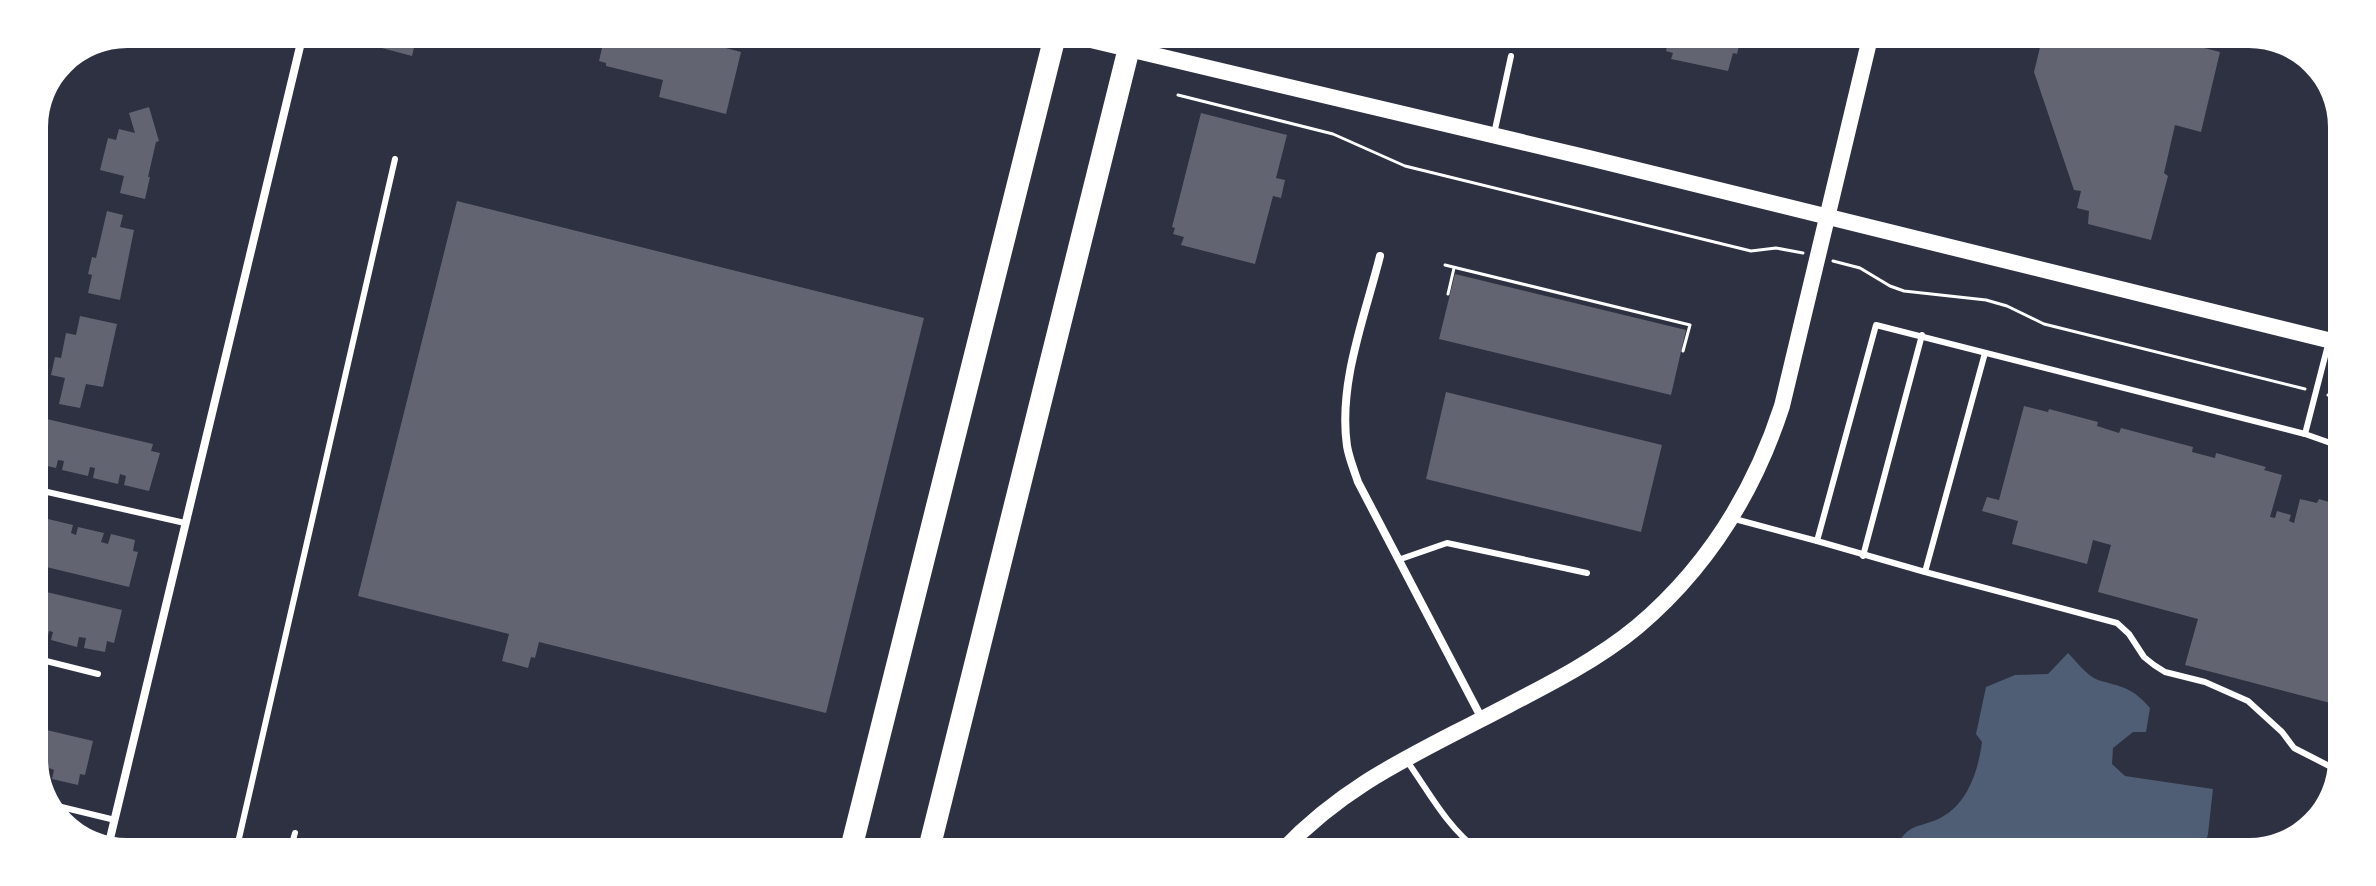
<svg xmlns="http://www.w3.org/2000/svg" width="2376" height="886" viewBox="0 0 2376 886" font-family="'Sofia Sans Condensed',sans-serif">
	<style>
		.water { fill: #4f5d75 }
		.building { fill: #626471 }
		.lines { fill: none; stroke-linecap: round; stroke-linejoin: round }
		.path { stroke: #fff; stroke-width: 3 }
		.service { stroke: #fff; stroke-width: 6 }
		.minor { stroke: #fff; stroke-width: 8 }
		.secondary { stroke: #fff; stroke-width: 16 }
		.motorway { stroke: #fff; stroke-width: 22 }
	</style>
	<rect width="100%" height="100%" fill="#2d3142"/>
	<path class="water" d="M2068 653C2076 661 2087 676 2098 680 2122 687 2132 687 2150 708L2146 732H2133L2113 748 2112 764 2125 776 2213 789 2208 834 2203 852 1896 851V845C1911 824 1913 829 1936 820 1967 807 1978 772 1982 742L1976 734 1986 687 2015 675 2048 674Z"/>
	<g class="building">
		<polygon points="329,34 417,35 412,56"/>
		<polygon points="605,35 712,35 710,44 741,52 726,114 659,97 663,80 606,66 606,63 599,61"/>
		<polygon points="1669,38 1741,38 1737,54 1733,53 1728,71 1671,59 1673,53 1666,51"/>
		<polygon points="2042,39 2169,39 2220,52 2201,132 2175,125 2164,173 2168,176 2151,240 2088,224 2089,211 2077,208 2081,191 2074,190 2034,72"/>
		<polygon points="149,107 159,141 156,142 148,177 150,177 145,199 120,193 124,176 100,170 108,138 116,140 119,129 135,133 129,113"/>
		<polygon points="1201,113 1287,135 1276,178 1285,180 1281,198 1273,196 1255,264 1181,245 1184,237 1173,234 1175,228 1172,227"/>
		<polygon points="457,201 924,318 826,713 539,642 535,658 531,657 528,668 502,661 509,634 358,596"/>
		<polygon points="107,211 123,215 120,227 134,230 120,300 88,293 92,275 88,274 92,257 96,258"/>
		<polygon points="1455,274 1686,330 1671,395 1439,339"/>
		<polygon points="80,316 117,324 103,387 86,384 80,408 59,404 65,378 51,375 55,357 61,358 66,333 76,335"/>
		<polygon points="1446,392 1662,445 1641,532 1426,479"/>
		<polygon points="2024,406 2048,412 2049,409 2098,422 2097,426 2119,433 2121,428 2193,447 2192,452 2215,458 2216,453 2266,467 2264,470 2282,475 2270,517 2275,518 2277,511 2291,515 2289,521 2294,523 2300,499 2317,503 2319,499 2339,505 2338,705 2185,665 2198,619 2098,592 2111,545 2093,540 2087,564 2012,544 2018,521 1982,511 1987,497 1999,500"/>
		<polygon points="34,416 153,444 151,451 160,453 149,491 124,485 126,476 120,474 118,484 93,478 95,468 90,467 88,476 62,470 64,461 58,460 56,468 34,463"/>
		<polygon points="48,519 73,525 71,533 76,535 78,527 104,533 101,542 108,544 111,534 135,540 133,551 138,552 129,587 34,564 41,529 46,528"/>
		<polygon points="34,589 122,610 114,643 107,641 105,652 84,648 86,638 79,637 77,647 51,640 53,632 49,631 47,640 34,637"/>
		<polygon points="34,727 93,741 85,775 80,774 78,785 52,779 54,770 49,768 46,778 38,776 34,766"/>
	</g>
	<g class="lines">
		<g class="path">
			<polyline points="1178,95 1333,134 1405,166 1751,251 1776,248 1803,253"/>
			<polyline points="1833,261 1860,268 1890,286 1904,291 1986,300 2007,306 2044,324 2305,389"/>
			<polyline points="1445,265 1690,325 1683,351"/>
			<polyline points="1448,294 1454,268"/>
			<polyline points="2328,395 2340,398"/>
		</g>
		<g class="service">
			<polyline points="1494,134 1511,56"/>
			<polyline points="2329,341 2305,434 2339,446"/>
			<polyline points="34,489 185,523"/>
			<polyline points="1731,518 1817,541 1876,325 2305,434"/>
			<polyline points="1817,541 1925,572 1985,353"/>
			<polyline points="1863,556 1922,335"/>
			<polyline points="1398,560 1447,543 1587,573"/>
			<polyline points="1925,572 2117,623 2129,634 2144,657 2154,665 2165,672 2205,682 2248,701 2282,732 2294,748 2337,770"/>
			<polyline points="34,658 98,674"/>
			<path d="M1407 761C1429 792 1447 827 1478 850"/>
			<polyline points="49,804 115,820"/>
			<polyline points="237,847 395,159"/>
			<polyline points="291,847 295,833"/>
		</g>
		<g class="minor">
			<path d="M1380 256C1365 316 1338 383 1347 446 1349 458 1354 470 1358 482L1482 719"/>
			<polyline points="108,847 303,34"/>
		</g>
		<g class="secondary">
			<polyline points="1074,36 1589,158 2340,343"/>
			<path d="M1283 850C1343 787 1405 759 1480 720 1533 692 1591 665 1637 627 1707 568 1754 492 1782 406L1870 38"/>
		</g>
		<g class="motorway">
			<polyline points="851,849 1055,36"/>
			<polyline points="929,849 1132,36"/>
		</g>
	</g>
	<path d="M0 0H2376V886H0ZM127 48H2249A79 79 0 0 1 2328 127V759A79 79 0 0 1 2249 838H127A79 79 0 0 1 48 759V127A79 79 0 0 1 127 48Z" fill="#fff" fill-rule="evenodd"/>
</svg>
